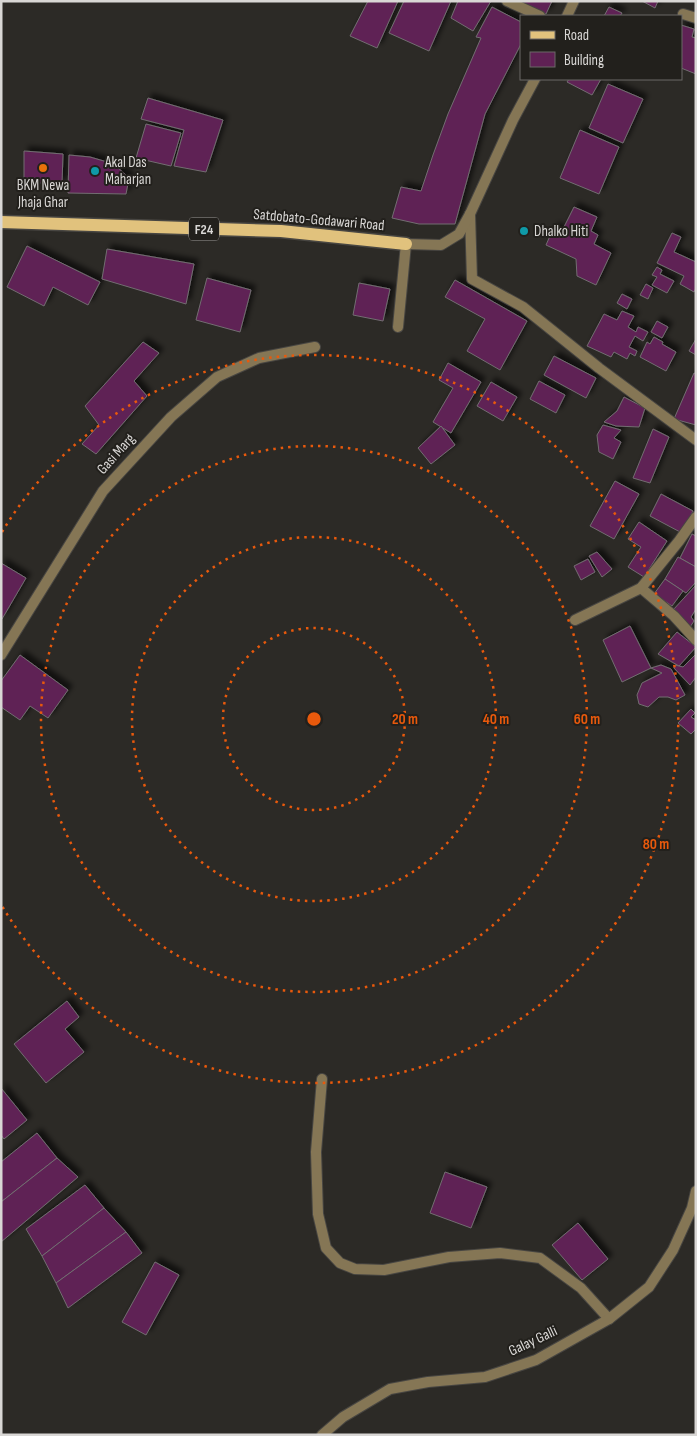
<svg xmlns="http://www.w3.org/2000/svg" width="697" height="1436" viewBox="0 0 697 1436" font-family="'Sofia Sans Condensed',sans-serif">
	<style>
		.building { fill: #5f2154; stroke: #726d71; filter: url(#shadow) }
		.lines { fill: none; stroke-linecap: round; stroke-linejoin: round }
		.service-casing { stroke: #484642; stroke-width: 12 }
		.pedestrian-casing { stroke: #484642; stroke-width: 12 }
		.minor-casing { stroke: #484642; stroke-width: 12 }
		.tertiary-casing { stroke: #484642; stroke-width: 12 }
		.primary-casing { stroke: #484642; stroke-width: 15 }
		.service { stroke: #857655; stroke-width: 10 }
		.pedestrian { stroke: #857655; stroke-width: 10 }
		.minor { stroke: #857655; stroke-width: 10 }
		.tertiary { stroke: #857655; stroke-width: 10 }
		.primary { stroke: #e1c27d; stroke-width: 12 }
		.ring { fill: none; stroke: #e8590c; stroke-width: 2.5; stroke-dasharray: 2.5 5 }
		.food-dot { fill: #e8710a; stroke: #22201c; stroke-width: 2 }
		.culture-dot { fill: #0f9aa8; stroke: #22201c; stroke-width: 2 }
		.labels { text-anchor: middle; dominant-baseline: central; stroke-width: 4; stroke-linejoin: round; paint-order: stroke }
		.shield { fill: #22201c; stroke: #a2a09e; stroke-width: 1 }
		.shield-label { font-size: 14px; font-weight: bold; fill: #d9d7d5 }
		.poi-label { font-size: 15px; fill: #d9d7d5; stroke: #22201c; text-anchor: start }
		.street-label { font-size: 15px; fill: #d9d7d5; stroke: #22201c }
		.centre { fill: #e8590c; stroke: #22201c; stroke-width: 2.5 }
		.ring-label { font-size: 15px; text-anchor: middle; font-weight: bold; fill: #e8590c; stroke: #22201c; stroke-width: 4; stroke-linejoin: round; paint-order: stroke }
	</style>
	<defs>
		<filter id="shadow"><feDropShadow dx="4.5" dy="-4.5" stdDeviation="2.5" flood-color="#0009"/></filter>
	</defs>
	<rect width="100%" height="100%" fill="#2c2a26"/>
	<g class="building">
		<polygon points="368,1 398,1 377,48 350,36"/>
		<polygon points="404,1 451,1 429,51 389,33"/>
		<polygon points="458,1 491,1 473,31 451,18"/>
		<polygon points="519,1 552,1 546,14"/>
		<polygon points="642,1 658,1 655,8"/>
		<polygon points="492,7 521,22 521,44 485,114 455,224 419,224 392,218 401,187 421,191 433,155 448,114 481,38 476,37"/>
		<polygon points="609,7 622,13 620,16 604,16"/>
		<polygon points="681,25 694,29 692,37 696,38 696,74 681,68"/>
		<polygon points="569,79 601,79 592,95 567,82"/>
		<polygon points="608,84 643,99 623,143 589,128"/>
		<polygon points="148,98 223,120 206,172 174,166 184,130 141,119"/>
		<polygon points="146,124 181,133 171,166 136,158"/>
		<polygon points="580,130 619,147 599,194 560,178"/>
		<polygon points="24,151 63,154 62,183 24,183"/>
		<polygon points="69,155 90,157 114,164 129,178 126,194 68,193"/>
		<polygon points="574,207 597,217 591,231 598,235 594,244 611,253 596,285 577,276 576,259 546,245 554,227 562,231"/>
		<polygon points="672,233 681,237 674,252 696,262 696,288 694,292 680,284 684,276 657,263"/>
		<polygon points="27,246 100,282 88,305 53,287 44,306 7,287"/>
		<polygon points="107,249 194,264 186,304 102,279"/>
		<polygon points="657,267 662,270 660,274 674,281 667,293 652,285 657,277 652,275"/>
		<polygon points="207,278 251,290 240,332 196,320"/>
		<polygon points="455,280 527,321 500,370 467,351 485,319 445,297"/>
		<polygon points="359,283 390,289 383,321 353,315"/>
		<polygon points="646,284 653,288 648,299 640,295"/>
		<polygon points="622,294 632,299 627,309 617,303"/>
		<polygon points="622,311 634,316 628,327 636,332 638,327 648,332 643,341 635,336 629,347 637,351 635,356 630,353 627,359 614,352 611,357 587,346 604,314 617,320"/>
		<polygon points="657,321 668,327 662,338 651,332"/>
		<polygon points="654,337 663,342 662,344 676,352 666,371 640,357 647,342 650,344"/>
		<polygon points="696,339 696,355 689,351"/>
		<polygon points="143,342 159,353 134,381 147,396 96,454 82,444 99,425 85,406"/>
		<polygon points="554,356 596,378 586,398 544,375"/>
		<polygon points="448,363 481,382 451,433 433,422 453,388 439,380"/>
		<polygon points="694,373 696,374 696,425 674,419"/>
		<polygon points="539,381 565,395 556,413 530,399"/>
		<polygon points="491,382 517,397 503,421 477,406"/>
		<polygon points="624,397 645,408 639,427 616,426 604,422 617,411"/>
		<polygon points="603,425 621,430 614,438 621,442 613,459 599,452 597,435"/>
		<polygon points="441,426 455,445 431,464 418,448"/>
		<polygon points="653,429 669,437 650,483 633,478"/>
		<polygon points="615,481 639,494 614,539 590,526"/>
		<polygon points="661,494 693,511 682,533 650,516"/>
		<polygon points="639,522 667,541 644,577 628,567 641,547 628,539"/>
		<polygon points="692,534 696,536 696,567 680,558"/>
		<polygon points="597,552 612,569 602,577 589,556"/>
		<polygon points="678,557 696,567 696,582 686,593 665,579"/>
		<polygon points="588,559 595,572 581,580 574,566"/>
		<polygon points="1,563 26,578 2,619 1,618"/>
		<polygon points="665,579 683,591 672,606 654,594"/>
		<polygon points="696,585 696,609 691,617 694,621 690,627 673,610"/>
		<polygon points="630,626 651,668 622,682 603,640"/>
		<polygon points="677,632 696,647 679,666 658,654"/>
		<polygon points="696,654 696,677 690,685 674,668 675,665 683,667"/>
		<polygon points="20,655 68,690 48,718 30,706 20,720 1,707 1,681"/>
		<polygon points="661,665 671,669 685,695 676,700 668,697 659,697 648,707 639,704 637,695 642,683 662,673 651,668"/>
		<polygon points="691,709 695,713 691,717 696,720 696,729 691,734 678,723"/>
		<polygon points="67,1001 79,1017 65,1029 84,1052 46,1083 14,1044"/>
		<polygon points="1,1088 27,1120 4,1139 1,1135"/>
		<polygon points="37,1133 57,1158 1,1202 1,1162"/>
		<polygon points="57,1158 78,1177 1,1242 1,1202"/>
		<polygon points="445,1172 487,1187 471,1228 430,1213"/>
		<polygon points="85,1185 104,1208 42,1256 26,1229"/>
		<polygon points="104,1208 126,1232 56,1283 42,1256"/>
		<polygon points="578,1223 608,1259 582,1280 552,1245"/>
		<polygon points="126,1232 142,1253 68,1308 56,1283"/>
		<polygon points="155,1262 179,1275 146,1335 122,1322"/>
	</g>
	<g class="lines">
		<defs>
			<polyline id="service" points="683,14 696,18"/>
			<polyline id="pedestrian" points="507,1 540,16"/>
			<g id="minor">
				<polyline points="470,214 472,279 523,307 599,368 696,440"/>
				<polyline points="398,327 406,244"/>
				<polyline points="641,588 674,616 696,640"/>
				<polyline points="575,620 641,588 679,541 696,517"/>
				<polyline points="1,655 103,491 171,417 217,377 259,358 315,347"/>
				<polyline points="322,1079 316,1152 318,1214 326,1248 340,1263 355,1269 384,1270 449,1257 500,1253 540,1258 581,1288 609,1319"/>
				<polyline points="322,1435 343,1417 390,1389 428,1382 485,1377 536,1360 609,1319 649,1287 673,1250 692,1208 696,1191"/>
			</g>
			<g id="tertiary">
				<polyline points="567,16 574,1"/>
				<polyline points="406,244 441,245 459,234 470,214 513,120 535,79"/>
			</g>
			<polyline id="primary" points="1,222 281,231 406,244"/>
		</defs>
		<use href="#service" class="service-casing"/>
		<use href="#pedestrian" class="pedestrian-casing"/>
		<use href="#minor" class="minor-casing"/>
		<use href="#tertiary" class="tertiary-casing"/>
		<use href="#primary" class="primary-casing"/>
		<use href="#service" class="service"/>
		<use href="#pedestrian" class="pedestrian"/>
		<use href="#minor" class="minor"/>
		<use href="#tertiary" class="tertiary"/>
		<use href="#primary" class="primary"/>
	</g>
	<g class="ring">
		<circle cx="314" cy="719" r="91"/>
		<circle cx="314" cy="719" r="182"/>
		<circle cx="314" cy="719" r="273"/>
		<path d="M2 532A364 364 0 1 1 2 906"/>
	</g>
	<circle class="food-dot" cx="43" cy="168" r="5"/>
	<g class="culture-dot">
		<circle cx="95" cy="171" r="5"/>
		<circle cx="524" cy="231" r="5"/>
	</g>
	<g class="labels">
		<rect class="shield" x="189" y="217.5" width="30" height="23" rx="4"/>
		<g class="shield-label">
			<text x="204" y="229">F24</text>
		</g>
		<g class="poi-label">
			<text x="105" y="162">Akal Das<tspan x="105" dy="17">Maharjan</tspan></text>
			<text x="43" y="185" text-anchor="middle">BKM Newa<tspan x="43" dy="17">Jhaja Ghar</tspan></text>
			<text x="534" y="231">Dhalko Hiti</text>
		</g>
		<g class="street-label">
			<text transform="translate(319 220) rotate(5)">Satdobato-Godawari Road</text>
			<text transform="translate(116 454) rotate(-48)">Gasi Marg</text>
			<text transform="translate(533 1341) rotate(-25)">Galay Galli</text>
		</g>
	</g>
	<circle cx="314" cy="719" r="8" class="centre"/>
	<g class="ring-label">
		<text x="405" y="724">20 m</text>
		<text x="496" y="724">40 m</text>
		<text x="587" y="724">60 m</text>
		<text x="656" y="849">80 m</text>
	</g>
	<rect width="697" height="1436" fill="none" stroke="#d9d7d5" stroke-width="5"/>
	<rect x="520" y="15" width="162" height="65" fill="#22201c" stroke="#6b6966"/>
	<rect x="530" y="31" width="25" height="8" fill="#e1c27d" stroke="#6b6966"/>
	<text x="564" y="40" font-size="15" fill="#d9d7d5">Road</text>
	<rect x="530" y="52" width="25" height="15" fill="#5f2154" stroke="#6b6966"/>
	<text x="564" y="65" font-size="15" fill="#d9d7d5">Building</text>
</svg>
